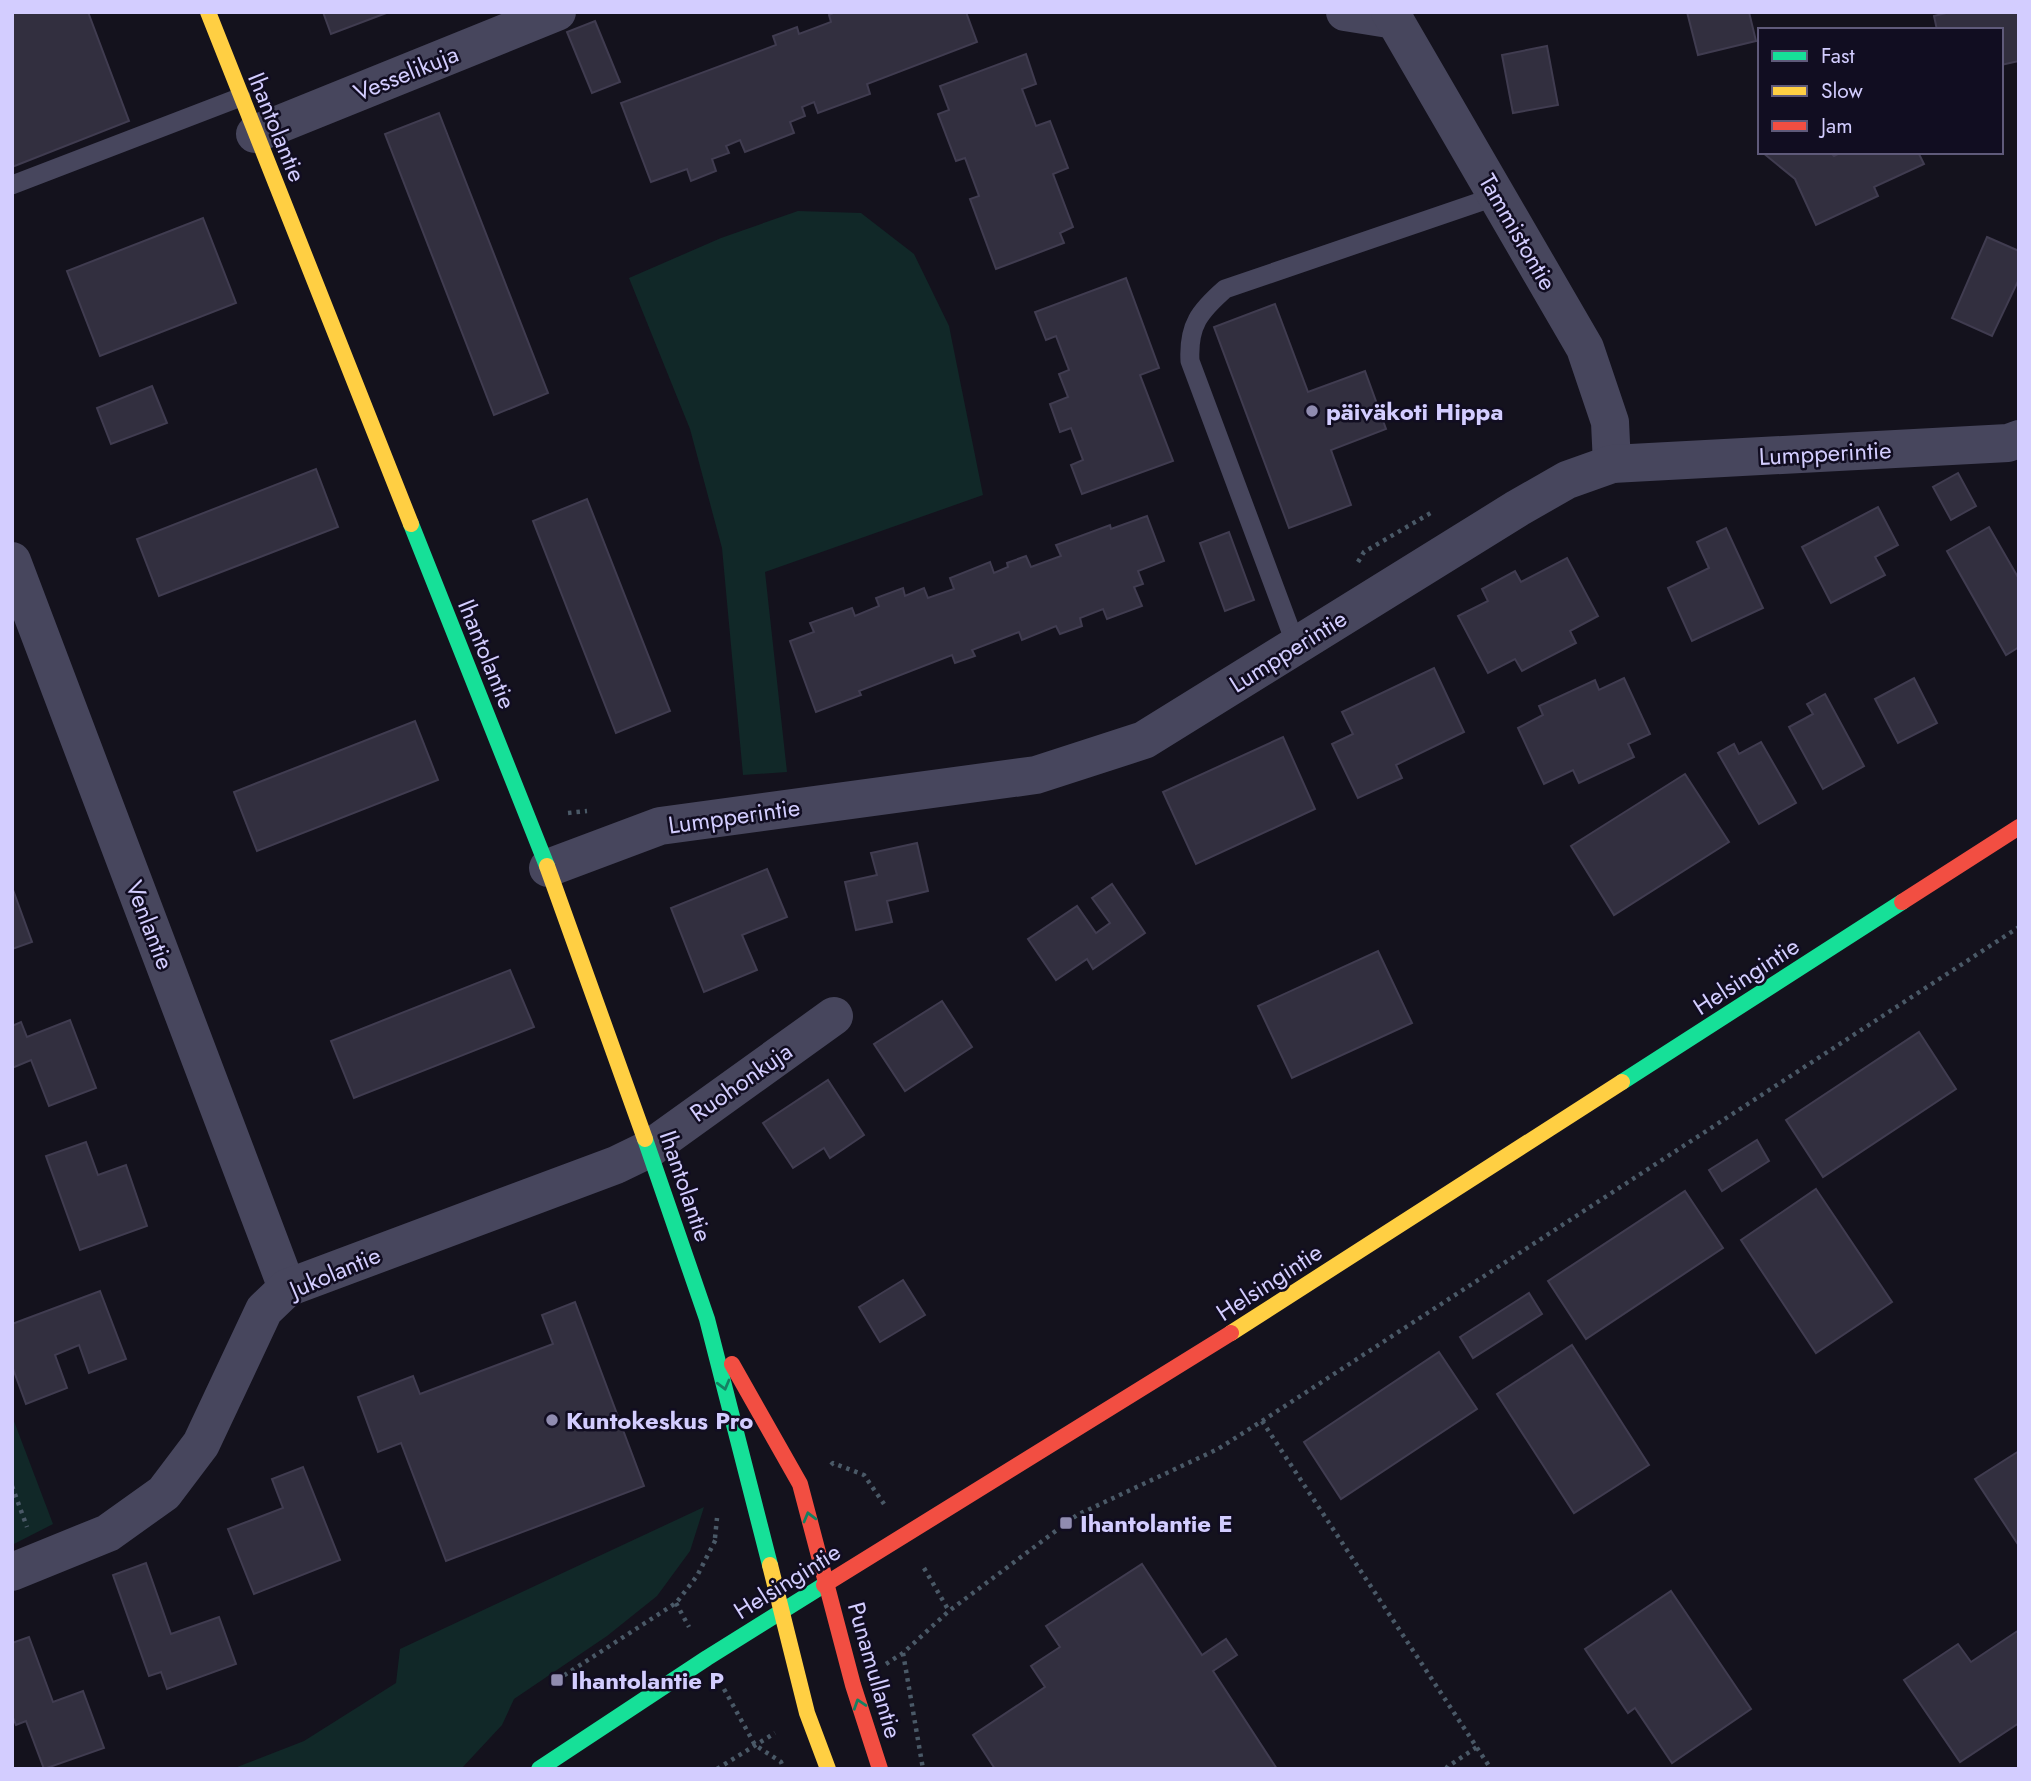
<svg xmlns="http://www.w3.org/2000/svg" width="2031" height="1781" viewBox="0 0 2031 1781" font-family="Jost,sans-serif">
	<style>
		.green { fill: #112828 }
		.building { fill: #322f3f; stroke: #403c50; stroke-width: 2 }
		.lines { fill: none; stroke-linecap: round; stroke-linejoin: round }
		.path { stroke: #4a5967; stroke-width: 4.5; stroke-dasharray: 3.5 5; stroke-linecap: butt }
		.lane { stroke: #47465d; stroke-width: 19 }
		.street { stroke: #47465d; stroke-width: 38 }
		.fast { stroke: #16e098; stroke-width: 16 }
		.slow { stroke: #ffcf43; stroke-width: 16 }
		.jam { stroke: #f24e42; stroke-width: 16 }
		.oneway { stroke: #148162 }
		.poi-dot { fill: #908cb0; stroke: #110d21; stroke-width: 2.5 }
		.labels { text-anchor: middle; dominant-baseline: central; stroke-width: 5; stroke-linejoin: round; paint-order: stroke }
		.street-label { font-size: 24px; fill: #d3cdff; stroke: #110d21 }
		.poi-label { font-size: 24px; font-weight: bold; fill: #d3cdff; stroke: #110d21; text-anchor: start }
	</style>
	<rect width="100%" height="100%" fill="#14121d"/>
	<g class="green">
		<polygon points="798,211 861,213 914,254 949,326 983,495 765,572 787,772 743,775 722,548 690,429 629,278 721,238"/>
		<polygon points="12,1416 53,1524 12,1545"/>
		<polygon points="704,1507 690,1551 657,1596 607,1636 514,1699 502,1725 461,1769 232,1769 304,1741 396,1683 400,1649"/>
	</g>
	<g class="building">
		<polygon points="12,12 88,12 129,121 12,167"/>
		<polygon points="323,12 389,12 331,34"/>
		<polygon points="835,12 966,12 977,42 867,84 870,94 818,113 814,102 802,107 805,116 790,122 794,133 745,152 740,140 726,146 729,153 712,159 716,171 691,181 687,169 651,182 621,103 776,45 773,36 797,27 799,34 831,22 829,15"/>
		<polygon points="1687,12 1749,12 1756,41 1698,55"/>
		<polygon points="1950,12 2019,12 2019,61 2001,65 2001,30 1937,30 1934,16"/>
		<polygon points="595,21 620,82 592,93 567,32"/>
		<polygon points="1547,46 1558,105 1513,113 1502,55"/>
		<polygon points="1026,54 1036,84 1022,89 1036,126 1050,121 1068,168 1053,174 1073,227 1060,233 1064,243 996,269 970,199 979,196 965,158 956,161 938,114 949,110 940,86"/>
		<polygon points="439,113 548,393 494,415 385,134"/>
		<polygon points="1762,152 1830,152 1834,156 1842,152 1918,152 1924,164 1874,187 1878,196 1816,225 1795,179"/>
		<polygon points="203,218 236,303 100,356 67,271"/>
		<polygon points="1987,237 2019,251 2019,279 1992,336 1952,318"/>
		<polygon points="1126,278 1159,368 1140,375 1173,461 1082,494 1071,465 1083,460 1071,428 1060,432 1050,404 1068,397 1059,374 1069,370 1056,336 1046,340 1035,312"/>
		<polygon points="1275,304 1308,392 1365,371 1386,429 1331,450 1351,505 1289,528 1214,327"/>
		<polygon points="152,386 167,423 111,444 97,408"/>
		<polygon points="316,469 338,527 159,596 137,539"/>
		<polygon points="1958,473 1976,506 1951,520 1933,487"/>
		<polygon points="587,499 670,711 616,733 533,521"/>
		<polygon points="1878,507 1898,545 1875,557 1885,575 1831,603 1802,547"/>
		<polygon points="1147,516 1164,561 1138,571 1143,584 1134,587 1142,606 1107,619 1103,609 1080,618 1082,626 1060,634 1056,626 1022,640 1019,632 972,650 975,656 955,663 952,655 859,691 861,695 816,712 790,641 814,632 810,623 852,608 855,616 879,606 876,598 903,588 905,596 924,588 928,598 954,589 950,578 990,562 994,573 1008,567 1007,563 1026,556 1031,567 1061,556 1056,545 1110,525 1111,529"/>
		<polygon points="1989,527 2019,579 2019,647 2006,655 1947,551"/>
		<polygon points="1726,528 1763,608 1692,641 1668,588 1709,568 1697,542"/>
		<polygon points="1229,532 1254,600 1225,611 1200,543"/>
		<polygon points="1567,558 1598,616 1570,631 1576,643 1522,671 1515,659 1488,673 1458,616 1488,601 1482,589 1515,571 1521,582"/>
		<polygon points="1434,668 1464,732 1396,765 1402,778 1358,798 1332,744 1353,734 1342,712"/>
		<polygon points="1624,678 1650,734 1628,744 1634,757 1579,783 1573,770 1544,784 1518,728 1543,715 1539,706 1595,680 1599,690"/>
		<polygon points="1914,678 1937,723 1898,743 1875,699"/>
		<polygon points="1825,694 1864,766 1823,789 1789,727 1813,714 1807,704"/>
		<polygon points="415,721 438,780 257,851 234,792"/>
		<polygon points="1283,737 1315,809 1196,864 1163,792"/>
		<polygon points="1761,742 1796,803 1759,824 1718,753 1734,744 1739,754"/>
		<polygon points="1685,774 1729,842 1614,915 1571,846"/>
		<polygon points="917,843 928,891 887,901 892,922 856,930 845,882 877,875 871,853"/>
		<polygon points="767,869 787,917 742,935 757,970 704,992 671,908"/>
		<polygon points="1112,884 1145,933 1093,969 1087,959 1056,980 1028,939 1077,906 1096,933 1110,923 1092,898"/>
		<polygon points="12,887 32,942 12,949"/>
		<polygon points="1378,951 1412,1023 1292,1078 1258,1006"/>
		<polygon points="510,970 534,1027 354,1098 331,1041"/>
		<polygon points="942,1001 972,1047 905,1091 874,1044"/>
		<polygon points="70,1020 96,1088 49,1106 31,1060 12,1068 12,1026 21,1022 27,1037"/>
		<polygon points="1919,1032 1956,1089 1823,1177 1786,1120"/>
		<polygon points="828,1080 864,1135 830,1158 824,1148 793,1168 763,1123"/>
		<polygon points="1757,1140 1769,1161 1722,1191 1709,1170"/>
		<polygon points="86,1142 98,1175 126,1165 147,1226 80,1250 46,1156"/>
		<polygon points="1816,1189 1892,1302 1816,1353 1741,1240"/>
		<polygon points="1685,1191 1723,1248 1586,1339 1548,1281"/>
		<polygon points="903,1280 925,1315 880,1342 859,1307"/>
		<polygon points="100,1291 126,1359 89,1373 79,1345 55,1355 67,1388 26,1404 12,1366 12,1324"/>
		<polygon points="1529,1293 1542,1314 1473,1358 1460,1337"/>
		<polygon points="575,1302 644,1486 446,1561 401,1443 378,1452 358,1397 413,1376 420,1394 553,1344 542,1315"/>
		<polygon points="1572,1345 1649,1465 1574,1513 1497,1394"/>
		<polygon points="1439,1352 1477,1409 1341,1499 1304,1442"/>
		<polygon points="2019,1451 2019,1546 1975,1479"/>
		<polygon points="303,1467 340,1560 254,1594 228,1529 283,1508 272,1479"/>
		<polygon points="146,1563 171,1634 219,1617 236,1664 167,1689 161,1672 149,1676 113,1575"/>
		<polygon points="1142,1564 1202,1655 1226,1639 1237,1655 1213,1671 1277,1769 995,1769 973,1735 1045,1687 1031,1666 1060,1647 1046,1626"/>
		<polygon points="1671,1591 1751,1709 1672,1763 1635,1708 1628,1713 1585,1649"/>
		<polygon points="2019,1630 2019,1723 1960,1762 1904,1680 1958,1644 1971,1662"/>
		<polygon points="29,1637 53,1702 83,1691 104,1748 44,1769 26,1721 16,1725 12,1715 12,1643"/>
	</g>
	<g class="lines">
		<g class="path">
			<polyline points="1358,562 1364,552 1434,511"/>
			<polyline points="568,813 587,811"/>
			<polyline points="1262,1421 1491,1769"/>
			<polyline points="831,1465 833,1463 864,1475 884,1504"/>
			<polyline points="12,1486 27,1527"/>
			<polyline points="715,1538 717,1518"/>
			<polyline points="924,1568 949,1611"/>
			<polyline points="676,1603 689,1627"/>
			<polyline points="903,1653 923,1769"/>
			<polyline points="886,1664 903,1653 949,1611 1077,1515 1218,1449 1262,1421 2019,927"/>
			<polyline points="557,1680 676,1603 697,1576 717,1537"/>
			<polyline points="724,1689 755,1745 781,1762 783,1767"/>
			<polyline points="717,1769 775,1733"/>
			<polyline points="1448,1769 1447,1767 1477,1747"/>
		</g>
		<g class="lane">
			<polyline points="12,185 241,97"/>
			<path d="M1296 645 1190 361C1188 325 1200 311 1225 289L1497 196"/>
		</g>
		<g class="street">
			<polyline points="1345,12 1395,20"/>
			<polyline points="1390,12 1585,348 1610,422 1612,464"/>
			<polyline points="255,134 557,12"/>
			<polyline points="12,561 287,1288"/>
			<polyline points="548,868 660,826 1036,775 1144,740 1518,508 1567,480 1612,464 2008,443 2019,439"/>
			<polyline points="12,1572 108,1533 164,1493 201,1444 264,1310 287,1288 616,1165 649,1149 834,1016"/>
		</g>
		<g class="fast">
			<polyline points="411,524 547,866"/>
			<polyline points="1622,1082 1902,902"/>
			<polyline points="645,1139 707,1319 770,1565"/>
			<polyline points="539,1769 707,1658 824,1585"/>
		</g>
		<g class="slow">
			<polyline points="208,12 411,524"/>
			<polyline points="547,866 645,1139"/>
			<polyline points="1231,1333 1622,1082"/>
			<polyline points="770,1565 807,1713 828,1769"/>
		</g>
		<g class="jam">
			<polyline points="1902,902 2019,827"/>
			<polyline points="732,1364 800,1484 853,1685 880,1769"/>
			<polyline points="824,1585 1231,1333"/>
		</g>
	</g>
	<defs><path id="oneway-chevron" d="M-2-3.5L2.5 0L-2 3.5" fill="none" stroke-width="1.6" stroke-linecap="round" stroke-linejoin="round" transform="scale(1.75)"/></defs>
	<g class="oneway">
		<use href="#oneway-chevron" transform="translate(724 1385) rotate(75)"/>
		<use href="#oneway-chevron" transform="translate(809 1517) rotate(-105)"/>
		<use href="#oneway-chevron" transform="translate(859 1704) rotate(-108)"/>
	</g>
	<g class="poi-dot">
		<circle cx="1312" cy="411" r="7"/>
		<circle cx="552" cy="1420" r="7"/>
		<rect x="1059" y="1516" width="14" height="14" rx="3.5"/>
		<rect x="550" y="1673" width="14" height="14" rx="3.5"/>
	</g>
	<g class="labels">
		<g class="street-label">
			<text transform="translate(406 73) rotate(-22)">Vesselikuja</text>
			<text transform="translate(277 127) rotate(68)">Ihantolantie</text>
			<text transform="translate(1518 232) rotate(60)">Tammistontie</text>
			<text transform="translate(1825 453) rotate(-3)">Lumpperintie</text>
			<text transform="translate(1288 651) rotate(-32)">Lumpperintie</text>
			<text transform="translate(487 654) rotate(68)">Ihantolantie</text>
			<text transform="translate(734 816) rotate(-8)">Lumpperintie</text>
			<text transform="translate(150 925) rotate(69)">Venlantie</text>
			<text transform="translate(1746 976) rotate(-33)">Helsingintie</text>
			<text transform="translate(741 1082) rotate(-35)">Ruohonkuja</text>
			<text transform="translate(686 1186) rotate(71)">Ihantolantie</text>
			<text transform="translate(335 1272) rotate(-23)">Jukolantie</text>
			<text transform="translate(1269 1282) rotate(-33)">Helsingintie</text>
			<text transform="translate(787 1581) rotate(-32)">Helsingintie</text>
			<text transform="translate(875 1670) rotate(74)">Punamullantie</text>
		</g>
		<g class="poi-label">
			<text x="1326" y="411">päiväkoti Hippa</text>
			<text x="566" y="1420">Kuntokeskus Pro</text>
			<text x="1080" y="1523">Ihantolantie E</text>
			<text x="571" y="1680">Ihantolantie P</text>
		</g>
	</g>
	<rect width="2031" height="1781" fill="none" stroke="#d3cdff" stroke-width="28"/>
	<rect x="1758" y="28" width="245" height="126" fill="#110d21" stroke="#5f5a7a" stroke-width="2"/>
	<rect x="1772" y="51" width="35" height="10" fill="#16e098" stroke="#5f5a7a" stroke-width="2"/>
	<text x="1821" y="63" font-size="21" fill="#d3cdff">Fast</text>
	<rect x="1772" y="86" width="35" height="10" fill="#ffcf43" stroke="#5f5a7a" stroke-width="2"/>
	<text x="1821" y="98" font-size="21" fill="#d3cdff">Slow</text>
	<rect x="1772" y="121" width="35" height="10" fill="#f24e42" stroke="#5f5a7a" stroke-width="2"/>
	<text x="1821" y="133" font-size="21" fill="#d3cdff">Jam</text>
</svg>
